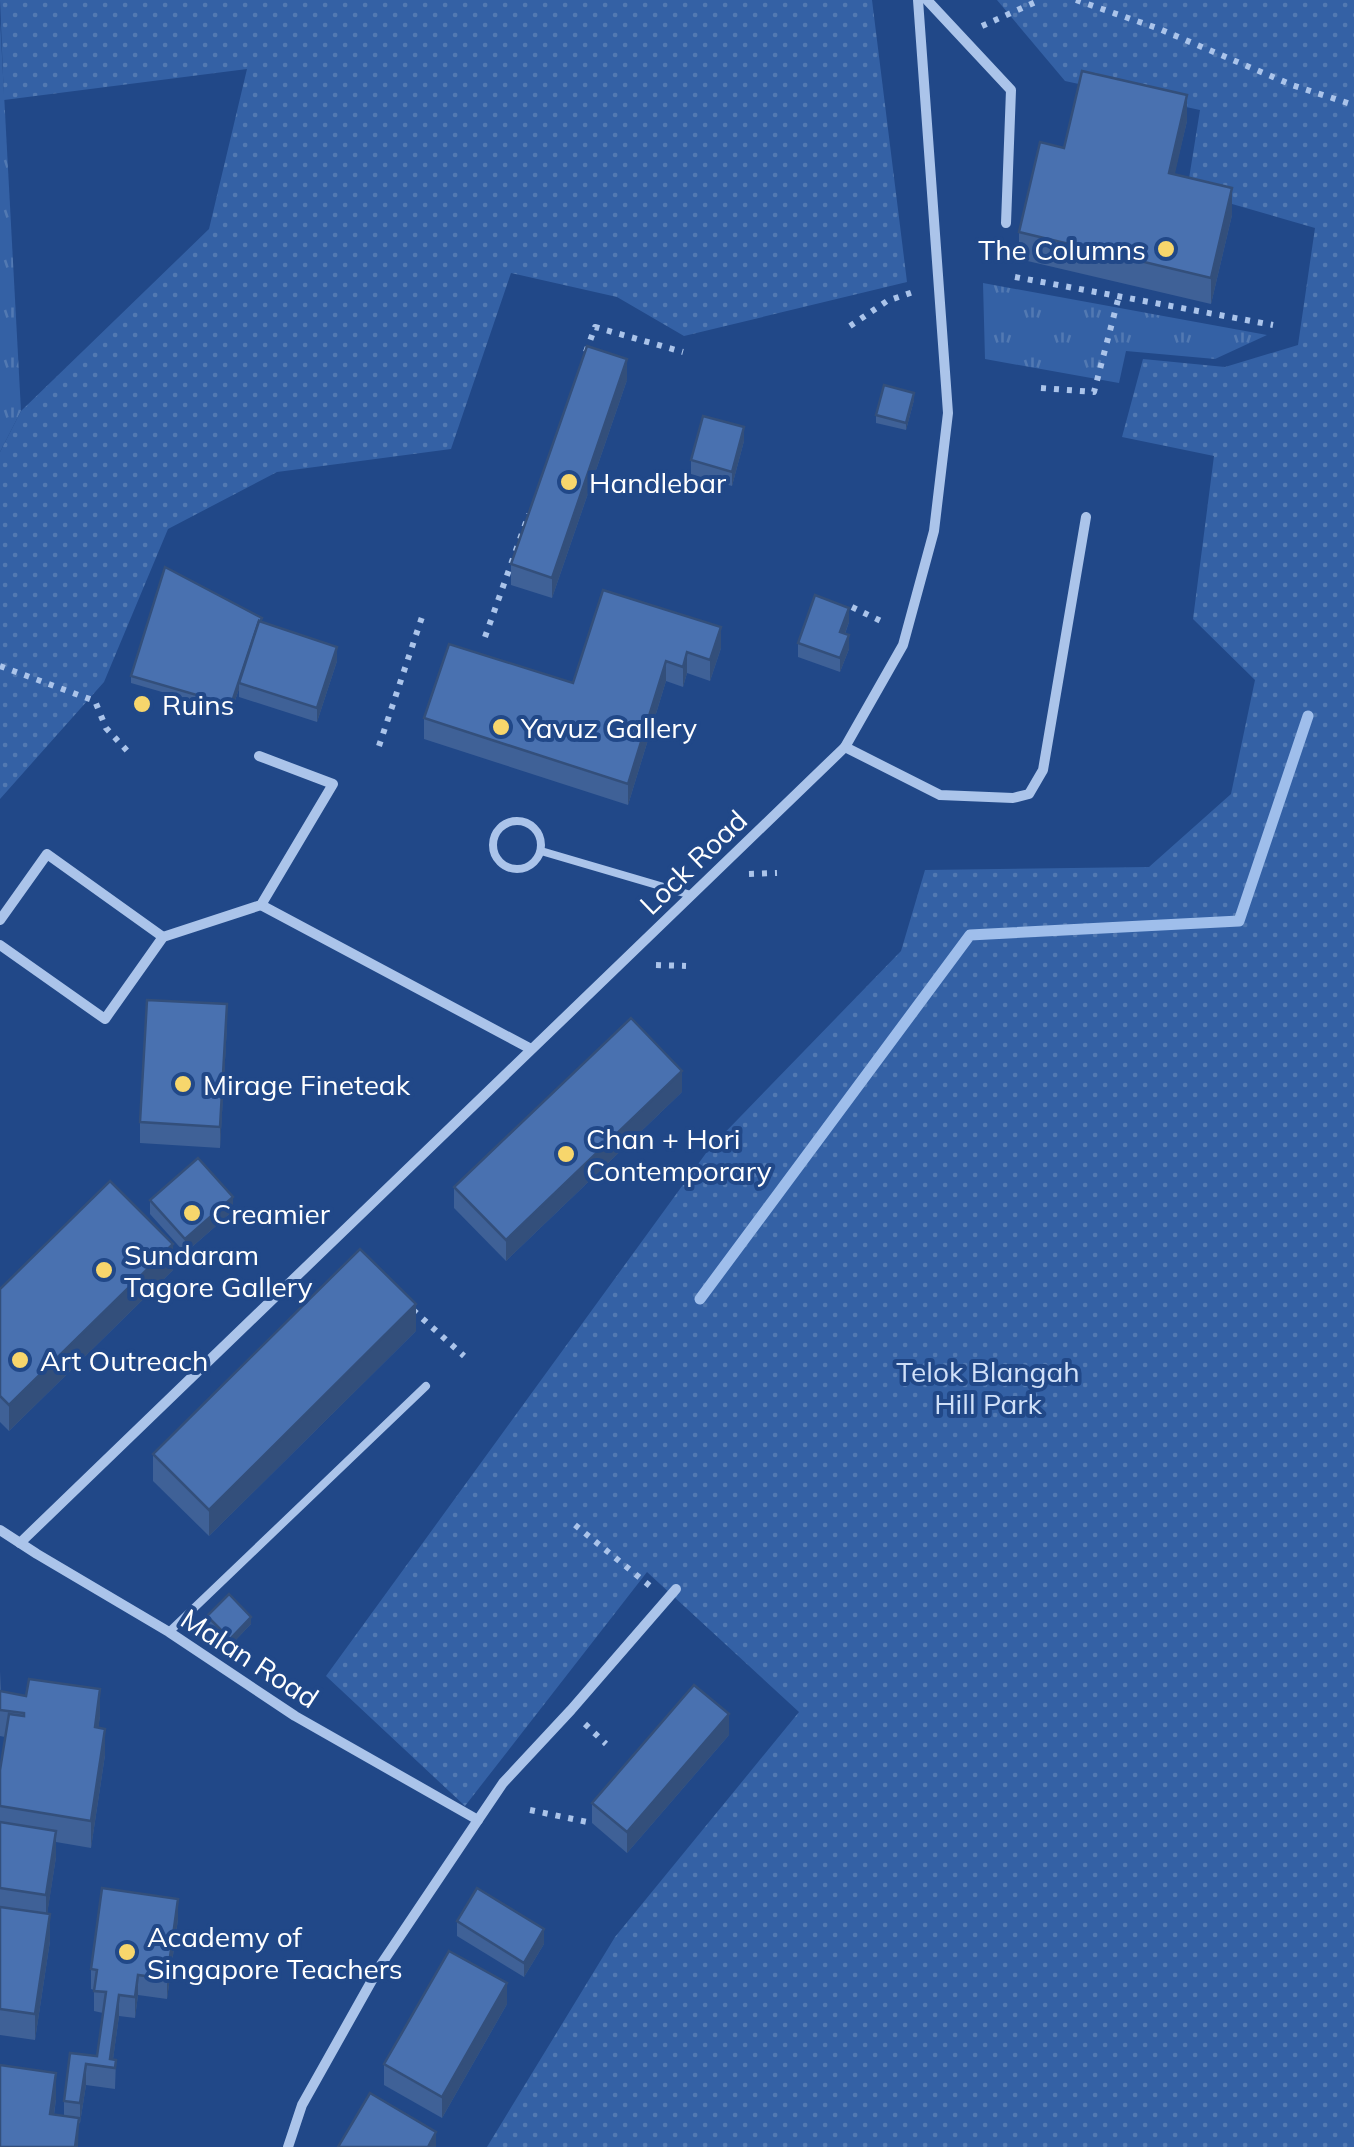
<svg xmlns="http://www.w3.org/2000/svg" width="1354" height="2147" viewBox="0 0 1354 2147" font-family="Mulish,sans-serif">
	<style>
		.grass { fill: url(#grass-tufts) }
		.park { fill: url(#park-dots) }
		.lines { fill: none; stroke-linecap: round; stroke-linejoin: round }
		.stream { stroke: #9fbeeb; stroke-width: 11 }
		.path { stroke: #abc4ea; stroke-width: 6; stroke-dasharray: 5 8; stroke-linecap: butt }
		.lane { stroke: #abc4ea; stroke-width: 8 }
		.street { stroke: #abc4ea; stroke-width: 10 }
		.wall { fill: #3f6197 }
		.shaded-wall { fill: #334f7b }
		.building { fill: #4971b0; stroke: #334f7b; stroke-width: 2.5 }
		.poi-dot { fill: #f7d66c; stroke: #214888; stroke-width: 4 }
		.labels { text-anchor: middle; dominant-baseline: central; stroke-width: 8; stroke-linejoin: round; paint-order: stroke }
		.poi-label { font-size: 28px; fill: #fff; stroke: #214888; text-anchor: start }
		.street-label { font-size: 28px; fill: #fff; stroke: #214888 }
		.park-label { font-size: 28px; fill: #d0e0f8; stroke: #214888 }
	</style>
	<defs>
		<pattern id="grass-tufts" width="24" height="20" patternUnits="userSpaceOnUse" patternTransform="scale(2.5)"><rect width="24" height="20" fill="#3461a5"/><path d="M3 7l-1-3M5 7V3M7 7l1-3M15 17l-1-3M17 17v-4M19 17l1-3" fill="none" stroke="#5279b2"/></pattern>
		<pattern id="park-dots" width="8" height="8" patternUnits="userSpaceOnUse" patternTransform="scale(2.5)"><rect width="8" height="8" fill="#3461a5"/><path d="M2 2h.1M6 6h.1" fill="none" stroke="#5279b2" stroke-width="1.8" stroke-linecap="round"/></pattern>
	</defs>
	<rect width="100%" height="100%" fill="#214888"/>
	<g class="grass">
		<polygon points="0,19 21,411 0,452"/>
		<polygon points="983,283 1267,335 1215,359 1126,351 1119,383 985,359"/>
	</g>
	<g class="park">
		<polygon points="0,0 872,0 907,282 684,336 617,297 511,273 451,449 277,472 168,529 104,682 0,799 0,452 21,411 209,229 247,69 4,100"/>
		<polygon points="997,0 1354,0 1354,2147 487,2147 615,1937 799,1712 647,1572 465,1806 326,1676 709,1149 901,951 925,870 1149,867 1231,794 1255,680 1193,619 1214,456 1122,437 1143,359 1225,367 1298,345 1315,228 1187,191 1200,110 1065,81"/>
	</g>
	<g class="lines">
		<polyline class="stream" points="700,1299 970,935 1239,921 1308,716"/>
		<g class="path">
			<polyline points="1076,0 1157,28 1292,85 1354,105"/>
			<polyline points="982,26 1040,0"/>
			<polyline points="1015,277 1273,325"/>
			<polyline points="850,326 887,301 916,291"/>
			<polyline points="586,352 595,327 683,352"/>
			<polyline points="1041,388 1094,392 1119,296"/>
			<polyline points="852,607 887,624"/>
			<polyline points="485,637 529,514"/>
			<polyline points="0,666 95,701 106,728 131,755"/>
			<polyline points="379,746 422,617"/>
			<polyline points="749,874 777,873"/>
			<polyline points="656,965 686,966"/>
			<polyline points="413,1310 464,1356"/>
			<polyline points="575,1525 650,1586"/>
			<polyline points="585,1724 606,1744"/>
			<polyline points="530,1810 592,1823"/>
		</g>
		<g class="lane">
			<circle cx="517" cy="845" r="24"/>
			<polyline points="541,851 691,895"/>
			<polyline points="169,1632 426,1386"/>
		</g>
		<g class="street">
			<polyline points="927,0 1011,90 1006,223"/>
			<polyline points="845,747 940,795 1013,798 1029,794 1043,770 1086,517"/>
			<polyline points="261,905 531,1049"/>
			<polyline points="0,920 47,854 163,937"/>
			<polyline points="0,945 105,1019 163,937 261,905 333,784 259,756"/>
			<polyline points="0,1530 37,1554 169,1632 295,1716 478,1820"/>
			<polyline points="20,1543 845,747 903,645 934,531 948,413 918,0"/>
			<polyline points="288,2147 302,2105 380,1966 478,1820 503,1783 571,1710 676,1589"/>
		</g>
	</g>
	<g class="wall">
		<polygon points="1187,121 1174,175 1232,215 1211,304 1019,259 1019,232 1064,148"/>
		<polygon points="627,380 552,598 511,585 511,564"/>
		<polygon points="914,400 906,430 876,423 876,415"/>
		<polygon points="744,441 732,486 691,474 691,460"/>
		<polygon points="262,622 337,661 317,722 239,697 239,689 231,712 131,683 131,676"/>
		<polygon points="849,622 845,634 849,649 840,672 798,657 798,643"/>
		<polygon points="721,627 721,648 710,681 687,673 683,687 666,681 628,805 424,739 424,718 573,683"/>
		<polygon points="227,1025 220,1148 140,1143 140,1122"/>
		<polygon points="682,1092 506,1261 454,1208 454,1187"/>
		<polygon points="150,1200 233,1211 185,1253 150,1214"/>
		<polygon points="173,1270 9,1431 0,1422 0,1289"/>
		<polygon points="416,1331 209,1536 153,1481 153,1454"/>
		<polygon points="207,1616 251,1624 230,1646 207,1624"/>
		<polygon points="0,1671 1,1692 100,1716 98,1728 105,1755 91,1848 56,1842 56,1857 47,1914 50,1941 35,2040 0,2035 0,1770 5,1737 0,1736"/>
		<polygon points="729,1735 627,1853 592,1823 592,1803"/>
		<polygon points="178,1919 167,1999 138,1995 135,2018 119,2016 113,2059 116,2060 115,2089 86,2085 80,2123 0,2147 56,2099 54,2115 64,2116 64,2101 70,2053 97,2056 103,2013 94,2011 94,1990 91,1989 91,1969"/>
		<polygon points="457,1921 544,1944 524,1977 457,1936"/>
		<polygon points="507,2004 442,2118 384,2085 384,2064"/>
	</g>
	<g class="shaded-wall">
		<polygon points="1187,95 1187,121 1169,200 1169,173"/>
		<polygon points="1232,188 1232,215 1211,304 1211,278"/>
		<polygon points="627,359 627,380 552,598 552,578"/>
		<polygon points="914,393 914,400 906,430 906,423"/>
		<polygon points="744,427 744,441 732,486 732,472"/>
		<polygon points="849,608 849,622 840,647 840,632"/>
		<polygon points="262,618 262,625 239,683 239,689 231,712 231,705"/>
		<polygon points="721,627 721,648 710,681 710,660"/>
		<polygon points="849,635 849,649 840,672 840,658"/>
		<polygon points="337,647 337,661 317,722 317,708"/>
		<polygon points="687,652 687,673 683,687 683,667"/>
		<polygon points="666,661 666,681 628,805 628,784"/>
		<polygon points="227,1004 227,1025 220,1148 220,1127"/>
		<polygon points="682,1071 682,1092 506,1261 506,1240"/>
		<polygon points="233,1197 233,1211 185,1253 185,1239"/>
		<polygon points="173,1244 173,1270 9,1431 9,1405"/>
		<polygon points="416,1304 416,1331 209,1536 209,1510"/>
		<polygon points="251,1617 251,1624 230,1646 230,1639"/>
		<polygon points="100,1689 100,1716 95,1754 95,1727"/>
		<polygon points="729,1714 729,1735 627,1853 627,1832"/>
		<polygon points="105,1729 105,1755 91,1848 91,1821"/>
		<polygon points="56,1831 56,1857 46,1922 46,1895"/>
		<polygon points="178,1899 178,1919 167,1999 167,1979"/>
		<polygon points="50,1914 50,1941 35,2040 35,2014"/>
		<polygon points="544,1929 544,1944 524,1977 524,1963"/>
		<polygon points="138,1975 138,1995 135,2018 135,1997"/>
		<polygon points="507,1983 507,2004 442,2118 442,2097"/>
		<polygon points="119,1995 119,2016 112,2067 110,2059"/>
		<polygon points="86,2064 86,2085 80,2123 80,2103"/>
		<polygon points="56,2073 56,2099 50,2141 50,2114"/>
		<polygon points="79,2118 78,2147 75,2147"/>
		<polygon points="436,2132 436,2147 428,2147"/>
	</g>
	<g class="building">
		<polygon points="1082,71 1187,95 1169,173 1232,188 1211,278 1019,232 1040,142 1064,148"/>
		<polygon points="587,346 627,359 552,578 511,564"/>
		<polygon points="884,385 914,393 906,423 876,415"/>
		<polygon points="703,416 744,427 732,472 691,460"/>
		<polygon points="165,567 262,618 260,622 259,621 231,705 131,676"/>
		<polygon points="603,590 721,627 710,660 687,652 683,667 666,661 628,784 424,718 449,644 573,683"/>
		<polygon points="815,595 849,608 840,632 849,635 840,658 798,643"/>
		<polygon points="259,621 337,647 317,708 239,683"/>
		<polygon points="147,1000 227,1004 220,1127 140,1122"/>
		<polygon points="631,1018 682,1071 506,1240 454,1187"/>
		<polygon points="198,1158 233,1197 185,1239 150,1200"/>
		<polygon points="110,1181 173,1244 9,1405 0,1396 0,1289"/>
		<polygon points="360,1249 416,1304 209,1510 153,1454"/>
		<polygon points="229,1594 251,1617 230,1639 207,1616"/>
		<polygon points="29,1679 100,1689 95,1727 105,1729 91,1821 0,1806 0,1770 9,1714 24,1716 24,1713 0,1710 0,1691 26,1696"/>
		<polygon points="694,1685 729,1714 627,1832 592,1803"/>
		<polygon points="0,1822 56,1831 46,1895 0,1888"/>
		<polygon points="102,1888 178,1899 167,1979 138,1975 135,1997 119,1995 110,2059 116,2060 115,2068 86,2064 80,2103 64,2101 70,2053 97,2056 106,1992 94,1991 97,1970 91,1969"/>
		<polygon points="477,1888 544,1929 524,1963 457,1921"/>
		<polygon points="0,1907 50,1914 35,2014 0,2009"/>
		<polygon points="449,1951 507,1983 442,2097 384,2064"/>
		<polygon points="0,2065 56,2073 50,2114 79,2118 75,2147 0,2147"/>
		<polygon points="370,2093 436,2132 428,2147 338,2147"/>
	</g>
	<g class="poi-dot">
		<circle cx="1166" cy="249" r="10"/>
		<circle cx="569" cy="482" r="10"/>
		<circle cx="142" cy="704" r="10"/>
		<circle cx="501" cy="727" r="10"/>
		<circle cx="183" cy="1084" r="10"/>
		<circle cx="566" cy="1154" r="10"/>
		<circle cx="192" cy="1213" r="10"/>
		<circle cx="104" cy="1270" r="10"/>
		<circle cx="20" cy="1360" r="10"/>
		<circle cx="127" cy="1952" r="10"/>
	</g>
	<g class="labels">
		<g class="poi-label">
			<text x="1146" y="249" text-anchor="end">The Columns</text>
			<text x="589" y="482">Handlebar</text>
			<text x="162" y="704">Ruins</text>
			<text x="521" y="727">Yavuz Gallery</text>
			<text x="203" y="1084">Mirage Fineteak</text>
			<text x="586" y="1138">Chan + Hori<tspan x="586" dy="32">Contemporary</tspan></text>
			<text x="212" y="1213">Creamier</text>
			<text x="124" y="1254">Sundaram<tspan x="124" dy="32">Tagore Gallery</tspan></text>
			<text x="40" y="1360">Art Outreach</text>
			<text x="147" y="1936">Academy of<tspan x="147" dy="32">Singapore Teachers</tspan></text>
		</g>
		<g class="street-label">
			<text transform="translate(693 862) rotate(-44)">Lock Road</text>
			<text transform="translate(250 1658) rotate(33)">Malan Road</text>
		</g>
		<g class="park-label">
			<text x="988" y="1371">Telok Blangah<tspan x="988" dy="32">Hill Park</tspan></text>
		</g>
	</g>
</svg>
